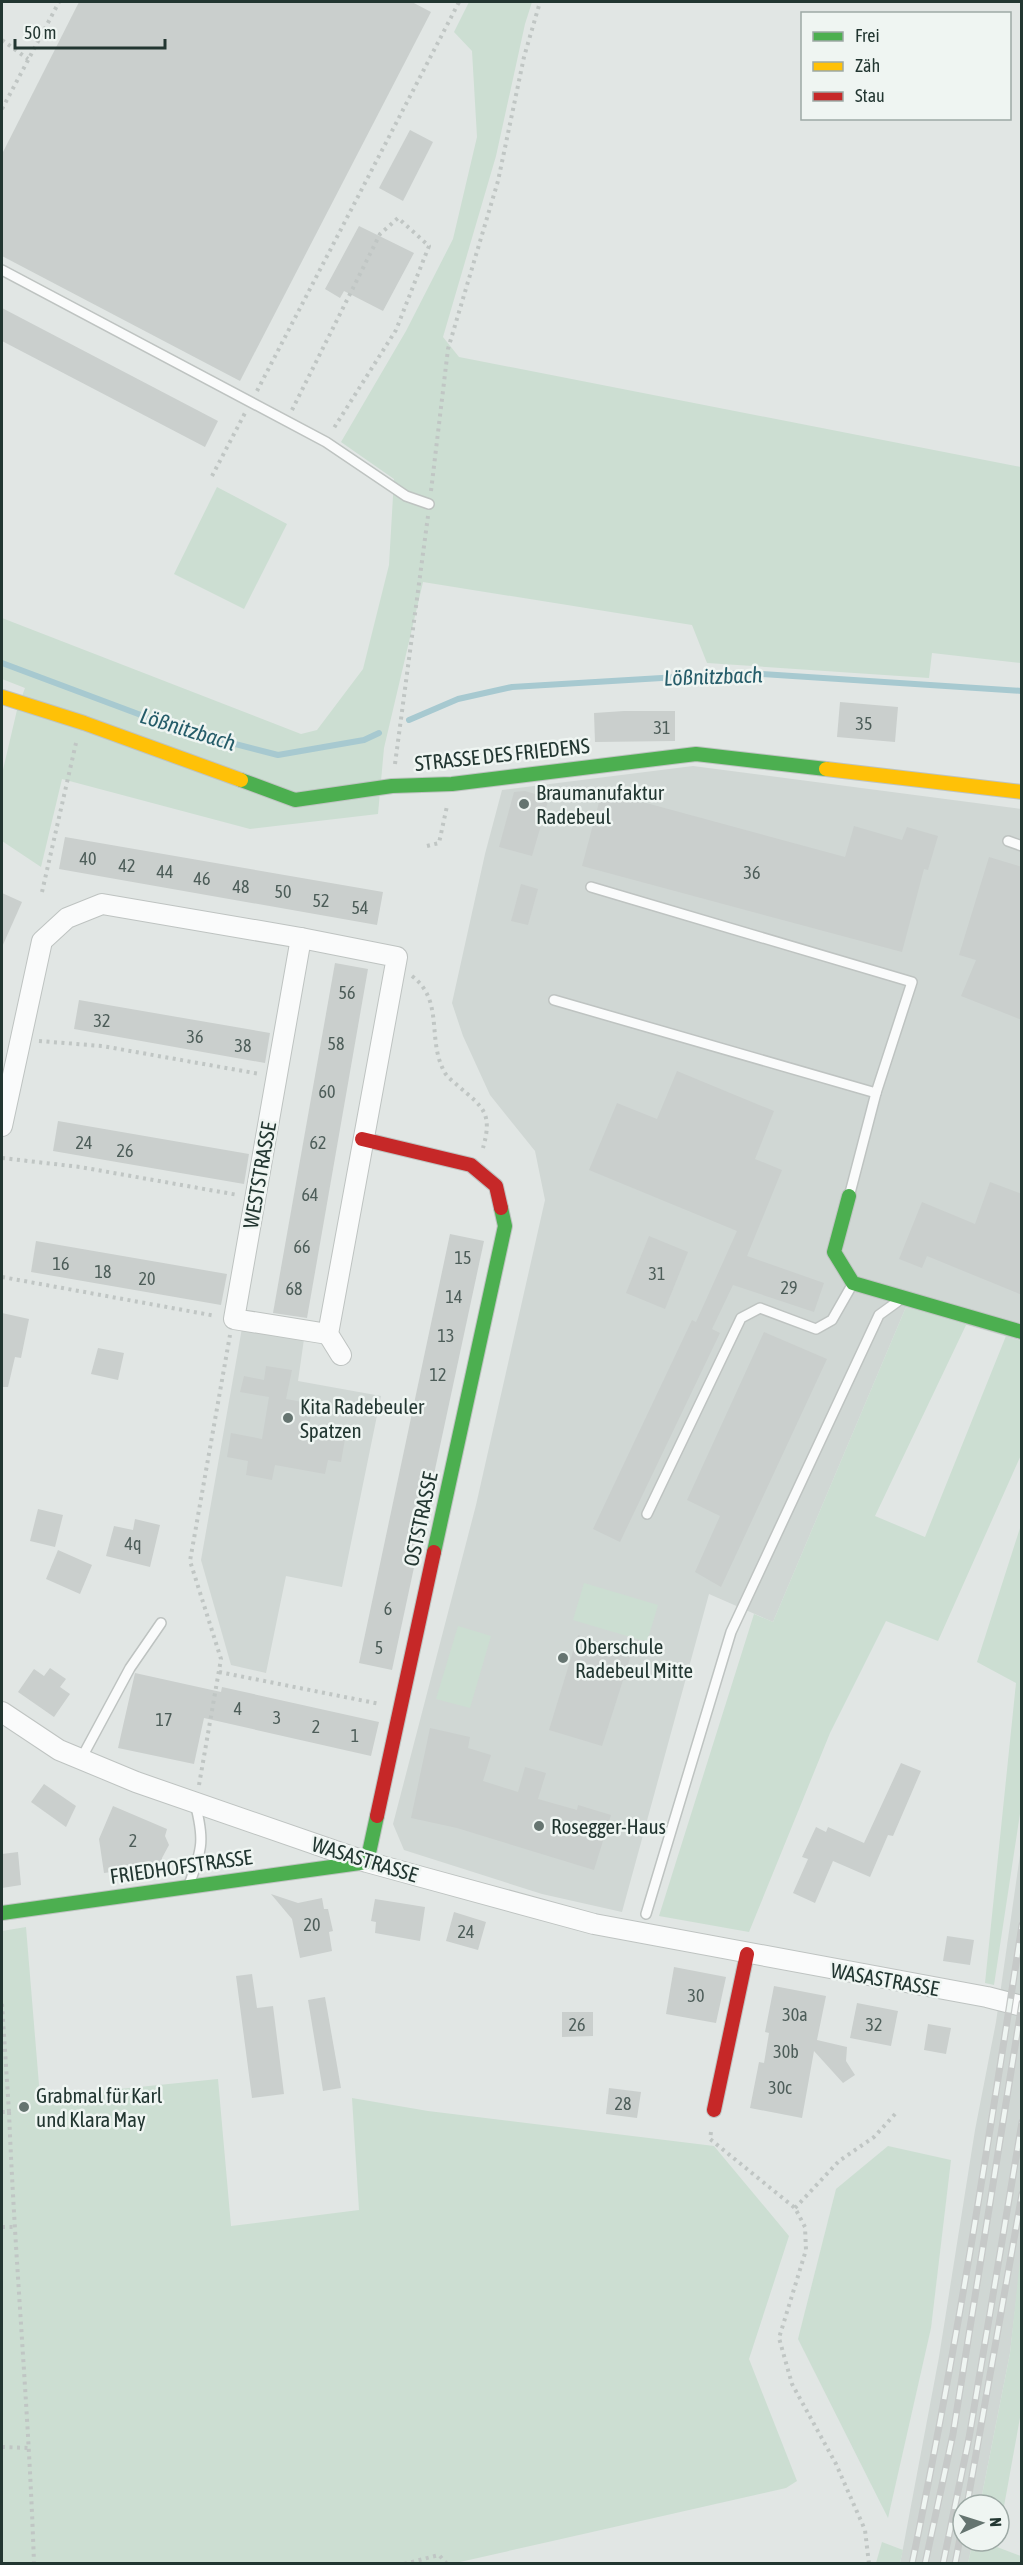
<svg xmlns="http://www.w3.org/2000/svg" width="1023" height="2565" viewBox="0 0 1023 2565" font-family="'Asap Condensed',sans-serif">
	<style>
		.built { fill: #d0d7d4 }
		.green { fill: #ccded2 }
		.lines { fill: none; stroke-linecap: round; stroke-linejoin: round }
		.stream { stroke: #a7c9d0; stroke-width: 6 }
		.building { fill: #cacfcd }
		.lane-casing { stroke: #bec3c1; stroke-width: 12 }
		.street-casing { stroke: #bec3c1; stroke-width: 22 }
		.fast-casing { stroke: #bec3c1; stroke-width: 16 }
		.slow-casing { stroke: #bec3c1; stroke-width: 16 }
		.jam-casing { stroke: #bec3c1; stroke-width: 16 }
		.path { stroke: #c0c6c4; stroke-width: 4; stroke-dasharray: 3 4.5; stroke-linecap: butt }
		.lane { stroke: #fafbfb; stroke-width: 9 }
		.street { stroke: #fafbfb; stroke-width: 20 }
		.fast { stroke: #4caf50; stroke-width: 14 }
		.slow { stroke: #ffc107; stroke-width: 14 }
		.jam { stroke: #c62828; stroke-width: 14 }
		.rail-casing { stroke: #c6c9c8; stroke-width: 7 }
		.rail { stroke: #eff5f2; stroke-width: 4.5; stroke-dasharray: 14; stroke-linecap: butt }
		.poi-dot { fill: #657470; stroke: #eff5f2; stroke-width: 2 }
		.labels { text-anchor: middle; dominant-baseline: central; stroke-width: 5; stroke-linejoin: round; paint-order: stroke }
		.number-label { font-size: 18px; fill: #4d5d59 }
		.street-label { font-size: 21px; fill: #223631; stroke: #eff5f2 }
		.poi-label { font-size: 21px; fill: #223631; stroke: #eff5f2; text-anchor: start }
		.water-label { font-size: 22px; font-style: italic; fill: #255c69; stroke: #eff5f2 }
	</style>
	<rect width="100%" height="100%" fill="#e1e6e4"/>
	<g class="built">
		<polygon points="693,766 1021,809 1021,1341 906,1307 773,1622 709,1594 622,1912 542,1894 404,1850 393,1824 476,1505 545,1200 535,1151 490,1095 463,1036 452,1003 485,854 502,790"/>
		<polygon points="242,1328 304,1339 298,1381 381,1396 342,1587 286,1576 266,1673 231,1665 201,1560"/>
		<polygon points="1021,1848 1022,2251 1010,2353 980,2505 963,2505 963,2541 973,2541 968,2563 900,2564 939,2357 975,2130 996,2022"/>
	</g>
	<g class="green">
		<polygon points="469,2 532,2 525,24 496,156 443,337 459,357 1021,467 1021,663 932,653 929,678 707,663 692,625 423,582 384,748 378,814 250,829 62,779 41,867 2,841 2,774 17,710 25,688 2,679 2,618 301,734 317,730 363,669 389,565 394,479 341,442 406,331 453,239 477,137 472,51 454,32"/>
		<polygon points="217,487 287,524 244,609 174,574"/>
		<polygon points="906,1307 967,1323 875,1516 925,1537 1006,1336 1021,1341 1021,1455 938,1641 886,1621 830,1733 749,1932 659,1916 754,1614 773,1622"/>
		<polygon points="1021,1525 1021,1807 994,1985 985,1983 1016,1683 977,1662"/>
		<polygon points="584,1583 658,1605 647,1642 573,1620"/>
		<polygon points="458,1626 491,1636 470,1708 436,1699"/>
		<polygon points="26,1927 40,2097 218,2079 231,2226 359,2210 352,2098 428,2111 714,2146 789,2236 749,2359 797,2481 786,2488 460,2562 2,2563 2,1931"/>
		<polygon points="888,2146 951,2160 931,2328 888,2518 798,2339 836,2189"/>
		<polygon points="1021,2251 1021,2412 999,2534 999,2505 980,2505 1010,2353"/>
		<polygon points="973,2541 998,2541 997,2547 1021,2556 1021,2563 968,2563"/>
		<polygon points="882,2542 903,2550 900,2563 876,2563"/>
	</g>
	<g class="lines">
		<g class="stream">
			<polyline points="2,663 181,730 278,755 364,740 379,733"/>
			<polyline points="409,720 458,699 512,687 745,673 1022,691"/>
		</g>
	</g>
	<g class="building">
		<polygon points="79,2 412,2 431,12 240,381 2,256 2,154"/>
		<polygon points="410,130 433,142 403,201 379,188"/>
		<polygon points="359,226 414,253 383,311 344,291 340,298 325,289"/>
		<polygon points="2,308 218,421 205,447 2,341"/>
		<polygon points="840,702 898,707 895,742 837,737"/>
		<polygon points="624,711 675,711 675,741 595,742 594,713"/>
		<polygon points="525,791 549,798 532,856 499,847 514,792"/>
		<polygon points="602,791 845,857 854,826 902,840 907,827 938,836 928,870 924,869 902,952 582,866"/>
		<polygon points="65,837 383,892 377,925 59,869"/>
		<polygon points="989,857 1022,867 1022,1020 961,996 976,960 959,955"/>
		<polygon points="521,884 538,889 528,925 511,921"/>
		<polygon points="2,893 22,902 2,947"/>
		<polygon points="335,963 368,969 307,1318 273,1313"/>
		<polygon points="79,1000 270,1033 265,1063 74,1029"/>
		<polygon points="677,1071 774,1111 755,1159 782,1170 747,1256 824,1283 814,1312 733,1285 712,1329 720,1333 620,1542 593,1529 692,1320 696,1322 737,1231 589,1170 617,1103 657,1119"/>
		<polygon points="58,1121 249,1154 244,1184 53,1151"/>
		<polygon points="990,1182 1022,1194 1022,1295 927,1256 922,1268 899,1259 922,1202 975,1224"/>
		<polygon points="450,1234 484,1241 392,1670 359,1663"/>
		<polygon points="649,1236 688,1252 665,1309 626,1293"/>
		<polygon points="36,1241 227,1274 221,1305 31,1272"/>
		<polygon points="2,1313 29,1319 21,1358 15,1357 8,1387 2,1387"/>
		<polygon points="764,1332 827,1359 721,1587 695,1572 720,1516 687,1500"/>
		<polygon points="98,1348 124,1353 118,1380 91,1374"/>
		<polygon points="266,1366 292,1370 286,1399 313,1404 308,1432 345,1439 341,1462 328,1460 325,1474 275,1465 272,1480 246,1475 248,1461 227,1457 231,1433 262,1439 269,1397 240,1392 244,1376 264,1380"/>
		<polygon points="38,1509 63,1515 55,1547 30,1541"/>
		<polygon points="135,1519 160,1525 150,1567 106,1556 114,1526 133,1530"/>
		<polygon points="58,1550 92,1565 80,1594 46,1579"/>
		<polygon points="578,1635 632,1652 602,1746 549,1730"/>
		<polygon points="50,1668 66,1679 60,1687 70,1694 54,1717 18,1692 34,1669 44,1676"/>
		<polygon points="135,1673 221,1692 222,1687 379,1722 371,1756 204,1718 194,1764 118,1748"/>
		<polygon points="430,1728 470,1737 468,1748 491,1755 483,1781 518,1792 525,1767 546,1773 538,1799 577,1810 578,1805 611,1815 594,1870 457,1828 411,1818"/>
		<polygon points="901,1763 921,1771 893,1836 888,1835 870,1877 833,1861 815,1903 793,1893 808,1859 802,1857 816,1827 826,1832 828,1827 864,1843"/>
		<polygon points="44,1784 76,1806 66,1827 31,1802"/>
		<polygon points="113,1806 167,1829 165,1836 169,1845 162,1858 162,1865 104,1873 99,1839"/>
		<polygon points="18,1852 21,1885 2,1888 2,1854"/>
		<polygon points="271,1894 298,1903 322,1898 324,1909 328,1909 333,1931 329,1932 332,1951 300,1958 292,1919"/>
		<polygon points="375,1899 425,1907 420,1941 375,1933 376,1922 371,1921"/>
		<polygon points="454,1912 486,1922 478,1950 446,1941"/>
		<polygon points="947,1936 974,1940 970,1965 943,1961"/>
		<polygon points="674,1967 726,1977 716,2023 666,2014"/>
		<polygon points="252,1974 257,2008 273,2006 284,2094 252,2098 236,1976"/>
		<polygon points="774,1986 826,1996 817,2040 847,2047 846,2061 855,2075 843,2083 814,2051 802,2118 750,2108 759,2062 764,2063 769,2033 765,2032"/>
		<polygon points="325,1997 341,2088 323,2091 308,2000"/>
		<polygon points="857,2003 898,2011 891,2046 850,2038"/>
		<polygon points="562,2012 593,2012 593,2036 562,2037"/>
		<polygon points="928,2024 951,2028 946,2054 924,2050"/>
		<polygon points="609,2088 641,2092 637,2118 606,2114"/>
	</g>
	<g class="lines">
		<defs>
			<g id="lane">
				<polyline points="2,270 326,442 406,496 429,504"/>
				<polyline points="1008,841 1022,846"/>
				<polyline points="554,1000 876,1093 912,982 591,887"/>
				<polyline points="850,1193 876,1093"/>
				<polyline points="647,1514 741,1318 760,1308 816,1329 832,1320 852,1285"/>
				<polyline points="81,1759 130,1668 161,1623"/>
				<path d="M190 1882C203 1848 204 1838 195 1803"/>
				<polyline points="646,1914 731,1632 879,1315 897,1302"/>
			</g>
			<g id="street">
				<polyline points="301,938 234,1319 328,1334"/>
				<polyline points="2,1126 42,941 67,918 102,904 301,938 397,957 328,1334 341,1355"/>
				<polyline points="2,1712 59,1750 136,1782 367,1862 594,1924 987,1997 1022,2006"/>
			</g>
			<g id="fast">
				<polyline points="241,780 295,800 392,786 452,784 696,754 826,769"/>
				<polyline points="849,1196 834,1252 853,1283 1022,1332"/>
				<polyline points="434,1552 505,1226 501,1208"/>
				<polyline points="2,1913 367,1862 377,1816"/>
			</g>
			<g id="slow">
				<polyline points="2,697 84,723 241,780"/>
				<polyline points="826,769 1022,792"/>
			</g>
			<g id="jam">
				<polyline points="362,1139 471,1165 496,1186 501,1208"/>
				<polyline points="377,1816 434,1552"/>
				<polyline points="714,2110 747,1954"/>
			</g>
		</defs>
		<use href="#lane" class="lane-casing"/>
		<use href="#street" class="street-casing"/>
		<use href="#fast" class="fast-casing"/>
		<use href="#slow" class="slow-casing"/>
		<use href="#jam" class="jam-casing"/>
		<g class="path">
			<polyline points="2,40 28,59"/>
			<polyline points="2,109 59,2"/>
			<polyline points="257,391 459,2"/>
			<polyline points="292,410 380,234 398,218 429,246 396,330 332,431"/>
			<polyline points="212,476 245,413"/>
			<polyline points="431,491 448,349 498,181 524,57 540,2"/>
			<polyline points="395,764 428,516"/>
			<polyline points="427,846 439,843 447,806"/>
			<polyline points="42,892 76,743"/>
			<path d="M412 976C445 1001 426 1040 445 1073 448 1078 454 1082 458 1086 483 1107 493 1113 483 1148"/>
			<polyline points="39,1041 102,1046 260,1074"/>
			<polyline points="2,1158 80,1167 238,1195"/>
			<polyline points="2,1277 216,1316"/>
			<polyline points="219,1672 380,1704"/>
			<polyline points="199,1785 221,1659 190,1561 230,1335"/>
			<polyline points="2,2004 9,2112 2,2112"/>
			<path d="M9 2112C15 2262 29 2413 34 2564"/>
			<polyline points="711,2132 710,2139 795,2208 805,2227 806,2250 779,2338 792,2384 836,2464 865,2530 869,2564"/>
			<polyline points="795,2208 839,2161 874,2137 896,2113"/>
			<polyline points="2,2227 14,2227"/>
			<polyline points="2,2447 30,2448"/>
			<polyline points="404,2564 439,2555 447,2564"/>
		</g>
		<use href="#lane" class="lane"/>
		<use href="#street" class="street"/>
		<use href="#fast" class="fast"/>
		<use href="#slow" class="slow"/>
		<use href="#jam" class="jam"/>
		<defs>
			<g id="rail">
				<polyline points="967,2505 1022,2194"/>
				<path d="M912 2564C956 2352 989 2139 1022 1925"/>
				<polyline points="925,2564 953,2434 1022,2003"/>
				<polyline points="943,2564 969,2438 1022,2122"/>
				<polyline points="955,2564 963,2523"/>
			</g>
		</defs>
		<use href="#rail" class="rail-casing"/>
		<use href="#rail" class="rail"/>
	</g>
	<g class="poi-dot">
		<circle cx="524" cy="804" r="6"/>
		<circle cx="288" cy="1418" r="6"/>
		<circle cx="563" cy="1658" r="6"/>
		<circle cx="539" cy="1826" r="6"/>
		<circle cx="24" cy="2107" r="6"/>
	</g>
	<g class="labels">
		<g class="number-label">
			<text x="864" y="723">35</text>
			<text x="662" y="727">31</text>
			<text x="88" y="858">40</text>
			<text x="127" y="865">42</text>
			<text x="165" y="871">44</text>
			<text x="752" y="872">36</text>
			<text x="202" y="878">46</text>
			<text x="241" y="886">48</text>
			<text x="283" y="891">50</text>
			<text x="321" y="900">52</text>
			<text x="360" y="907">54</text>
			<text x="347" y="992">56</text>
			<text x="102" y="1020">32</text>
			<text x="195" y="1036">36</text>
			<text x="336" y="1043">58</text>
			<text x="243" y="1045">38</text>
			<text x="327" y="1091">60</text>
			<text x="84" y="1142">24</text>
			<text x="318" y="1142">62</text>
			<text x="125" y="1150">26</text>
			<text x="310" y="1194">64</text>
			<text x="302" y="1246">66</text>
			<text x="463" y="1257">15</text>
			<text x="61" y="1263">16</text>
			<text x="103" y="1271">18</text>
			<text x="657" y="1273">31</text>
			<text x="147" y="1278">20</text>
			<text x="789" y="1287">29</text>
			<text x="294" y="1288">68</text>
			<text x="454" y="1296">14</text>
			<text x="446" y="1335">13</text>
			<text x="438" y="1374">12</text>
			<text x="133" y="1543">4q</text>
			<text x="388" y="1608">6</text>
			<text x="379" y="1647">5</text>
			<text x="238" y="1708">4</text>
			<text x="277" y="1717">3</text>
			<text x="164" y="1719">17</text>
			<text x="316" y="1726">2</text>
			<text x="355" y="1735">1</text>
			<text x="133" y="1840">2</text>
			<text x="312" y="1924">20</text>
			<text x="466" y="1931">24</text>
			<text x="696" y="1995">30</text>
			<text x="795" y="2014">30a</text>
			<text x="577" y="2024">26</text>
			<text x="874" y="2024">32</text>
			<text x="786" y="2051">30b</text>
			<text x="780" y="2087">30c</text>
			<text x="623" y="2103">28</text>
		</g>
		<g class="street-label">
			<text transform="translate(502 754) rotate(-6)">STRASSE DES FRIEDENS</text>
			<text transform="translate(259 1175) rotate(-80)">WESTSTRASSE</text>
			<text transform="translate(420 1519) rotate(-78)">OSTSTRASSE</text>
			<text transform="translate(365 1859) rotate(17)">WASASTRASSE</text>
			<text transform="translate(181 1866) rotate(-8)">FRIEDHOFSTRASSE</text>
			<text transform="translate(885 1979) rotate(10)">WASASTRASSE</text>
		</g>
		<g class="poi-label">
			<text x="536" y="792">Braumanufaktur<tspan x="536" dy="24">Radebeul</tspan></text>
			<text x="300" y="1406">Kita Radebeuler<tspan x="300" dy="24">Spatzen</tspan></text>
			<text x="575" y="1646">Oberschule<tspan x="575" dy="24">Radebeul Mitte</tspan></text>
			<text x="551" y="1826">Rosegger-Haus</text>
			<text x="36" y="2095">Grabmal für Karl<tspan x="36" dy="24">und Klara May</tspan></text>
		</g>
		<g class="water-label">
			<text transform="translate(713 676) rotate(-2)">Lößnitzbach</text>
			<text transform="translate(188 729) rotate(17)">Lößnitzbach</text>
		</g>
	</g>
	<rect width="1023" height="2565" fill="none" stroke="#223631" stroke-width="6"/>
	<rect x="801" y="12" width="210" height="108" fill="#eff5f2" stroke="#9da9a5" stroke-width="1.5"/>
	<rect x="813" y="32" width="30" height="9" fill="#4caf50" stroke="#9da9a5" stroke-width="1.5"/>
	<text x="855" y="42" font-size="18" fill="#223631">Frei</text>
	<rect x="813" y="62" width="30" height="9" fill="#ffc107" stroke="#9da9a5" stroke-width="1.5"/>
	<text x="855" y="72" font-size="18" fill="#223631">Zäh</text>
	<rect x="813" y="92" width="30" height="9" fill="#c62828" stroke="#9da9a5" stroke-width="1.5"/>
	<text x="855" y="102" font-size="18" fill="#223631">Stau</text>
	<g transform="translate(981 2523) rotate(87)"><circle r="28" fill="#eff5f2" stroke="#9da9a5" stroke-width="1.5"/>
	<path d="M0-4.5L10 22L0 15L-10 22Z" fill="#657470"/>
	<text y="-9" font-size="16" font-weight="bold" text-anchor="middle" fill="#223631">N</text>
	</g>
	<path d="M15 39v9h150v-9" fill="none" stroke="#223631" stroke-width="3"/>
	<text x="24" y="39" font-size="18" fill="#223631" stroke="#eff5f2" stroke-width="4.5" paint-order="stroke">50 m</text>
</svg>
